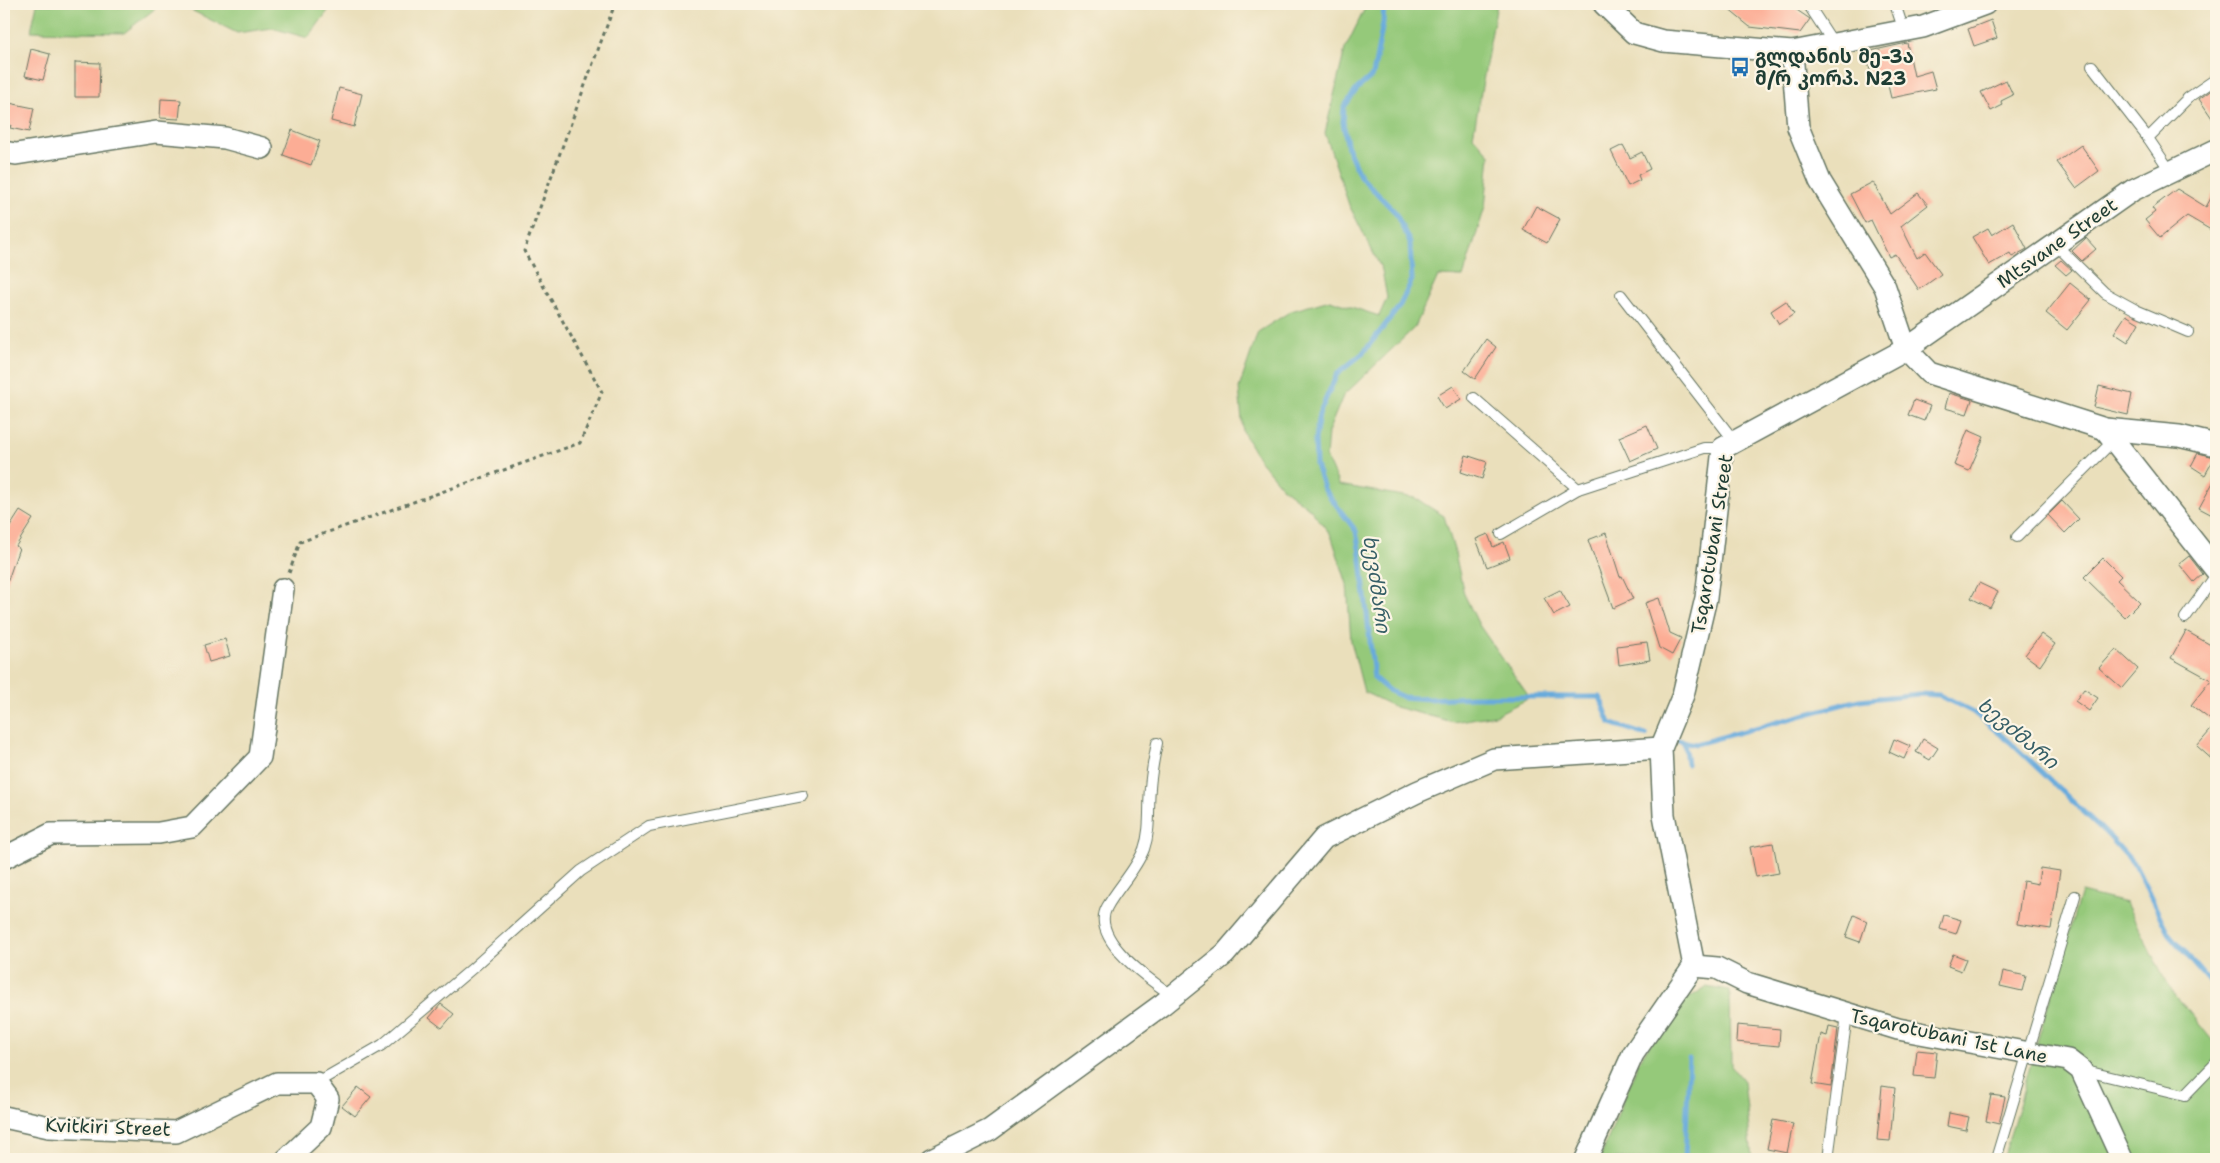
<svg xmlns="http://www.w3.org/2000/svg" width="2220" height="1163" viewBox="0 0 2220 1163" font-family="'Shantell Sans','Noto Sans Georgian',sans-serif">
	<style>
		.green { fill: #95c97a; stroke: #5a8357 }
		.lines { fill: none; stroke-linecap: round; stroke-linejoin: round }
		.stream { stroke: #68aadc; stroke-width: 5 }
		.building { fill: #fcad95 }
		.service-casing { stroke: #667663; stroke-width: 12 }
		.minor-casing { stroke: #667663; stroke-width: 24 }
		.path { stroke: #667663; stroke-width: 3; stroke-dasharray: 4 4; stroke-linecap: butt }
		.service { stroke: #fff; stroke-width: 10 }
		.minor { stroke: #fff; stroke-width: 21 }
		.labels { text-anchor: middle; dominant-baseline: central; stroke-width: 4.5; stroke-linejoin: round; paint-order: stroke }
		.poi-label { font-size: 19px; font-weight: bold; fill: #1f3d34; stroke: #fcf5e5; text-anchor: start }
		.street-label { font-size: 19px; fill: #1f3d34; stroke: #fcf5e5 }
		.water-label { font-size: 20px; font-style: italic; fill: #355e66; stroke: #fcf5e5 }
	</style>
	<rect width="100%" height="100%" fill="#fcf5e5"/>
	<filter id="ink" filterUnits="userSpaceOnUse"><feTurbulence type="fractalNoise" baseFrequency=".02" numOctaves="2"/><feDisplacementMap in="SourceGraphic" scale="10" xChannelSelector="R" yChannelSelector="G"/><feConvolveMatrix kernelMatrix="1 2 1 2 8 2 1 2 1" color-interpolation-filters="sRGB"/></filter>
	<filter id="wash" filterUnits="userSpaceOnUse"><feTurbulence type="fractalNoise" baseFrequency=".0096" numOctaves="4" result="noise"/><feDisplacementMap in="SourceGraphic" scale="20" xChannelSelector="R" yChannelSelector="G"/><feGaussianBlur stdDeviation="1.12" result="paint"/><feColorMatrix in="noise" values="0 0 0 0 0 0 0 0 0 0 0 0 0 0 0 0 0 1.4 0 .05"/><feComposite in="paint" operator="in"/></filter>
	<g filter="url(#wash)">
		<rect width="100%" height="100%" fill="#eadfbb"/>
		<g class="green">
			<polygon points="37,4 161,4 124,33 31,31"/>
			<polygon points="179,4 333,4 308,38 272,28 237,33"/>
			<polygon points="1367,4 1497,4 1473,136 1490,155 1485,207 1463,277 1438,276 1415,327 1343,396 1328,432 1326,457 1339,485 1415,498 1444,516 1455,553 1464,594 1479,625 1530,698 1495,715 1453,722 1395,707 1364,692 1351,641 1347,584 1331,535 1310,509 1282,487 1258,458 1243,432 1239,388 1258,332 1291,311 1330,300 1379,316 1387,298 1382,270 1349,205 1325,133 1345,49"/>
			<polygon points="2081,892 2126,903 2168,986 2216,1045 2216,1159 2003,1159"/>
			<polygon points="1706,987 1730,991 1731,1065 1744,1081 1752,1159 1600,1159 1640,1058 1683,1002"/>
		</g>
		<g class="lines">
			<g class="stream">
				<polyline points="1384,4 1383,23 1373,75 1357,89 1344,107 1343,122 1348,149 1360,176 1395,212 1410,243 1412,280 1399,307 1382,329 1362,354 1337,374 1319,414 1315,439 1316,465 1324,489 1356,531 1361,559 1374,678 1388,690 1403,697 1429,699 1473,697 1600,697 1610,723 1646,735"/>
				<polyline points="1677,740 1696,744 1859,700 1919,694 1939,695 1973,712 2010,742 2109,836 2135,865 2168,933 2216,989"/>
				<polyline points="1684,741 1687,764"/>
				<polyline points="1685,1159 1689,1059"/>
			</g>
		</g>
		<g id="blocks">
			<g class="building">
				<polygon points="1722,4 1788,4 1810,19 1800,33 1750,27"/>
				<polygon points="1991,20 1997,38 1974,46 1968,29"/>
				<polygon points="1907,43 1914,76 1931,71 1936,89 1891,98 1886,77 1872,80 1866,52"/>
				<polygon points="31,49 50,54 43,80 25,76"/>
				<polygon points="75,62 100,63 99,97 75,97"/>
				<polygon points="2006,80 2013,95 2001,101 2003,105 1991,111 1981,92"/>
				<polygon points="2216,87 2216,124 2199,99"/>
				<polygon points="339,88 362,94 354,127 331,121"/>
				<polygon points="161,99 181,100 179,119 160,118"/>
				<polygon points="4,102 34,108 29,132 10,128 11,125 4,124"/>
				<polygon points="292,130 320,141 311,165 283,155"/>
				<polygon points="1623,145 1630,158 1642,152 1650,169 1638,175 1640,180 1628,186 1611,151"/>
				<polygon points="2081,145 2099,171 2076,188 2057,162"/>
				<polygon points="1873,182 1890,214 1918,193 1928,205 1901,226 1917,258 1925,252 1941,274 1919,290 1895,254 1889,257 1871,220 1865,223 1850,194"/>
				<polygon points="2177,189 2206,207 2216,189 2216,233 2187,216 2160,238 2145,220 2155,212 2152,208"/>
				<polygon points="1536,206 1560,219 1547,243 1523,230"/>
				<polygon points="2013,222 2027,249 2012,257 2010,253 1989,265 1972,237 1988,228 1992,235"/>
				<polygon points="2086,238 2096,249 2082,261 2072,251"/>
				<polygon points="2061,260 2072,270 2066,275 2055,265"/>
				<polygon points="2070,283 2091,300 2067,330 2046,313"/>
				<polygon points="1786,301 1794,314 1779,324 1771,311"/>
				<polygon points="2126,315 2139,323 2128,342 2114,333"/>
				<polygon points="1486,339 1496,347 1475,379 1464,371"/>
				<polygon points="1453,386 1461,399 1445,409 1437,396"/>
				<polygon points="2099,386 2132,394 2128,415 2094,407"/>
				<polygon points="1949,393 1972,400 1967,414 1945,408"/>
				<polygon points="1914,400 1930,406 1924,421 1908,415"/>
				<polygon points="1647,425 1657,449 1630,461 1619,437"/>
				<polygon points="1968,430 1984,437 1969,471 1954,465"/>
				<polygon points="2198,453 2215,457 2205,475 2191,466"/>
				<polygon points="1466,455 1487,462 1482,479 1461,472"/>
				<polygon points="2216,477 2216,517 2199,508"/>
				<polygon points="2062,501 2079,519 2065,533 2048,515"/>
				<polygon points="20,511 33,519 16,546 19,548 6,586 4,586 4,536"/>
				<polygon points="1606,533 1620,577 1622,576 1633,599 1613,608 1588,540"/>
				<polygon points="1488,534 1493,547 1504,542 1510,558 1487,567 1476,539"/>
				<polygon points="2189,556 2203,574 2194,582 2179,564"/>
				<polygon points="2103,558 2121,576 2117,580 2140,602 2125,617 2084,577"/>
				<polygon points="1979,583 1998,592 1990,608 1971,598"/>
				<polygon points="1560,590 1570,607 1554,615 1544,598"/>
				<polygon points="1659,598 1670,633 1681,638 1672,655 1659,648 1645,603"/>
				<polygon points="2186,631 2216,648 2216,763 2197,746 2216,724 2191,705 2211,680 2171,658"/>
				<polygon points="2041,634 2055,644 2040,666 2025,655"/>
				<polygon points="225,639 230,656 209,662 204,645"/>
				<polygon points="1647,642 1650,660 1619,665 1617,646"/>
				<polygon points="2116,649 2138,669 2122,688 2099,668"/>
				<polygon points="2084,689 2098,698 2089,711 2075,701"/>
				<polygon points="1894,739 1910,746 1904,759 1889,752"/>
				<polygon points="1923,739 1938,748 1930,760 1916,752"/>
				<polygon points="1773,843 1779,873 1756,877 1750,847"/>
				<polygon points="2040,868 2060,871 2051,929 2017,924 2023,881 2038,884"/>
				<polygon points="1854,915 1867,921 1860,942 1846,937"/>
				<polygon points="1944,915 1961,920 1956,934 1940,929"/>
				<polygon points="1953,954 1966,959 1961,971 1948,966"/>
				<polygon points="2003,971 2026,976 2022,991 2000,986"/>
				<polygon points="441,1004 454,1014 442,1028 429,1018"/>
				<polygon points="1737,1025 1780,1029 1779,1046 1736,1042"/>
				<polygon points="1829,1026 1838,1028 1831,1087 1812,1084 1821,1034 1827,1036"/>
				<polygon points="1917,1050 1937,1052 1934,1078 1914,1076"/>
				<polygon points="1882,1086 1895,1088 1890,1141 1877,1140"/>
				<polygon points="358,1087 371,1097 355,1116 342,1106"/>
				<polygon points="1991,1095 2005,1097 1999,1124 1986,1121"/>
				<polygon points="1949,1113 1969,1117 1966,1130 1947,1126"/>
				<polygon points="1773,1120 1793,1124 1787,1153 1767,1149"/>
			</g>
		</g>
	</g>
	<g filter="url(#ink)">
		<use href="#blocks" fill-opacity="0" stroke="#667663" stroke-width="1"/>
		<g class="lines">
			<defs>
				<g id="service">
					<polyline points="1808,4 1834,44"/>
					<polyline points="1895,4 1904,31"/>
					<polyline points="2092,66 2148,138"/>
					<polyline points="2171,172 2148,138 2188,98 2216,79"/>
					<polyline points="2055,244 2105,293 2136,310 2188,332"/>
					<polyline points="1621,295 1735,442"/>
					<polyline points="1474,398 1578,489"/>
					<polyline points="1501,534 1578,489 1704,448 1723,448"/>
					<polyline points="2017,537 2114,440"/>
					<polyline points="2185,618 2216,575"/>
					<path d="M1157 743C1154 758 1151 773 1150 788 1148 809 1151 829 1144 849 1136 870 1118 887 1107 907 1089 939 1151 981 1173 996"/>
					<polyline points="2082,1070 2185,1095 2216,1063"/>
					<polyline points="316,1083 382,1045 474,967 581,871 649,826 803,796"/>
					<polyline points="1828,1159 1847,1015"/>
					<polyline points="1996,1159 2075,896"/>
				</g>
				<g id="minor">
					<polyline points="1604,4 1634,33 1663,41 1792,52 1923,27 1985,4"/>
					<polyline points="1792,52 1798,127 1820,181 1885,287 1906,349 1929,373 2105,429 2179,436 2216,445"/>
					<polyline points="4,152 16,154 156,132 225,138 262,148"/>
					<polyline points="2105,429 2216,570"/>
					<polyline points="4,858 51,834 159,833 192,827 260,757 283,589"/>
					<polyline points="1694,966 1717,968 1747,983 1898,1029 2068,1060 2081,1070 2122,1159"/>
					<polyline points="4,1117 49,1127 176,1132 277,1083 316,1083 328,1099 321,1127 287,1159"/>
					<polyline points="932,1159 990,1130 1163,1004 1225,954 1324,838 1417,792 1494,759 1661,748"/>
					<polyline points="1586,1159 1633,1054 1694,966 1664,815 1661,748 1683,695 1706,598 1723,448 1906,349 2133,190 2216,150"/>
				</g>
			</defs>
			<use href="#service" class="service-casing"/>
			<use href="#minor" class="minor-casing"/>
			<polyline class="path" points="289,573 300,542 580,443 602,392 524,251 613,9 612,4"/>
			<use href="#service" class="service"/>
			<use href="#minor" class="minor"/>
		</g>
	</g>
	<defs>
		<symbol id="bus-bare" viewBox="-9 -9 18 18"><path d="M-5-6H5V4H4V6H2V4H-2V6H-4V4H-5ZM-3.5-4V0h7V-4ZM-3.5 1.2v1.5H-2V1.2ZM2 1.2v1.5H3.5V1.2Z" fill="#1f6fb2" stroke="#fcf5e5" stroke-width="2.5" paint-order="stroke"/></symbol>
	</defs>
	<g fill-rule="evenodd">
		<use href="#bus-bare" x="1726" y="53" width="28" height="28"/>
	</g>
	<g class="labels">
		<g class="poi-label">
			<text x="1755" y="56">გლდანის მე-3ა<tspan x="1755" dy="22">მ/რ კორპ. N23</tspan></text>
		</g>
		<g class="street-label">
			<text transform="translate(2057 243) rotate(-35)">Mtsvane Street</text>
			<text transform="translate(1712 544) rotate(-81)">Tsqarotubani Street</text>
			<text transform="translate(1949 1036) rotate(12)">Tsqarotubani 1st Lane</text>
			<text transform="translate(108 1127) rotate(2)">Kvitkiri Street</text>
		</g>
		<g class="water-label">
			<text transform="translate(1377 584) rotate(82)">ხევძმარი</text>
			<text transform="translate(2018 733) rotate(40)">ხევძმარი</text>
		</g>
	</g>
	<rect width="2220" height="1163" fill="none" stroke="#fcf5e5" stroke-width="20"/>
</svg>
